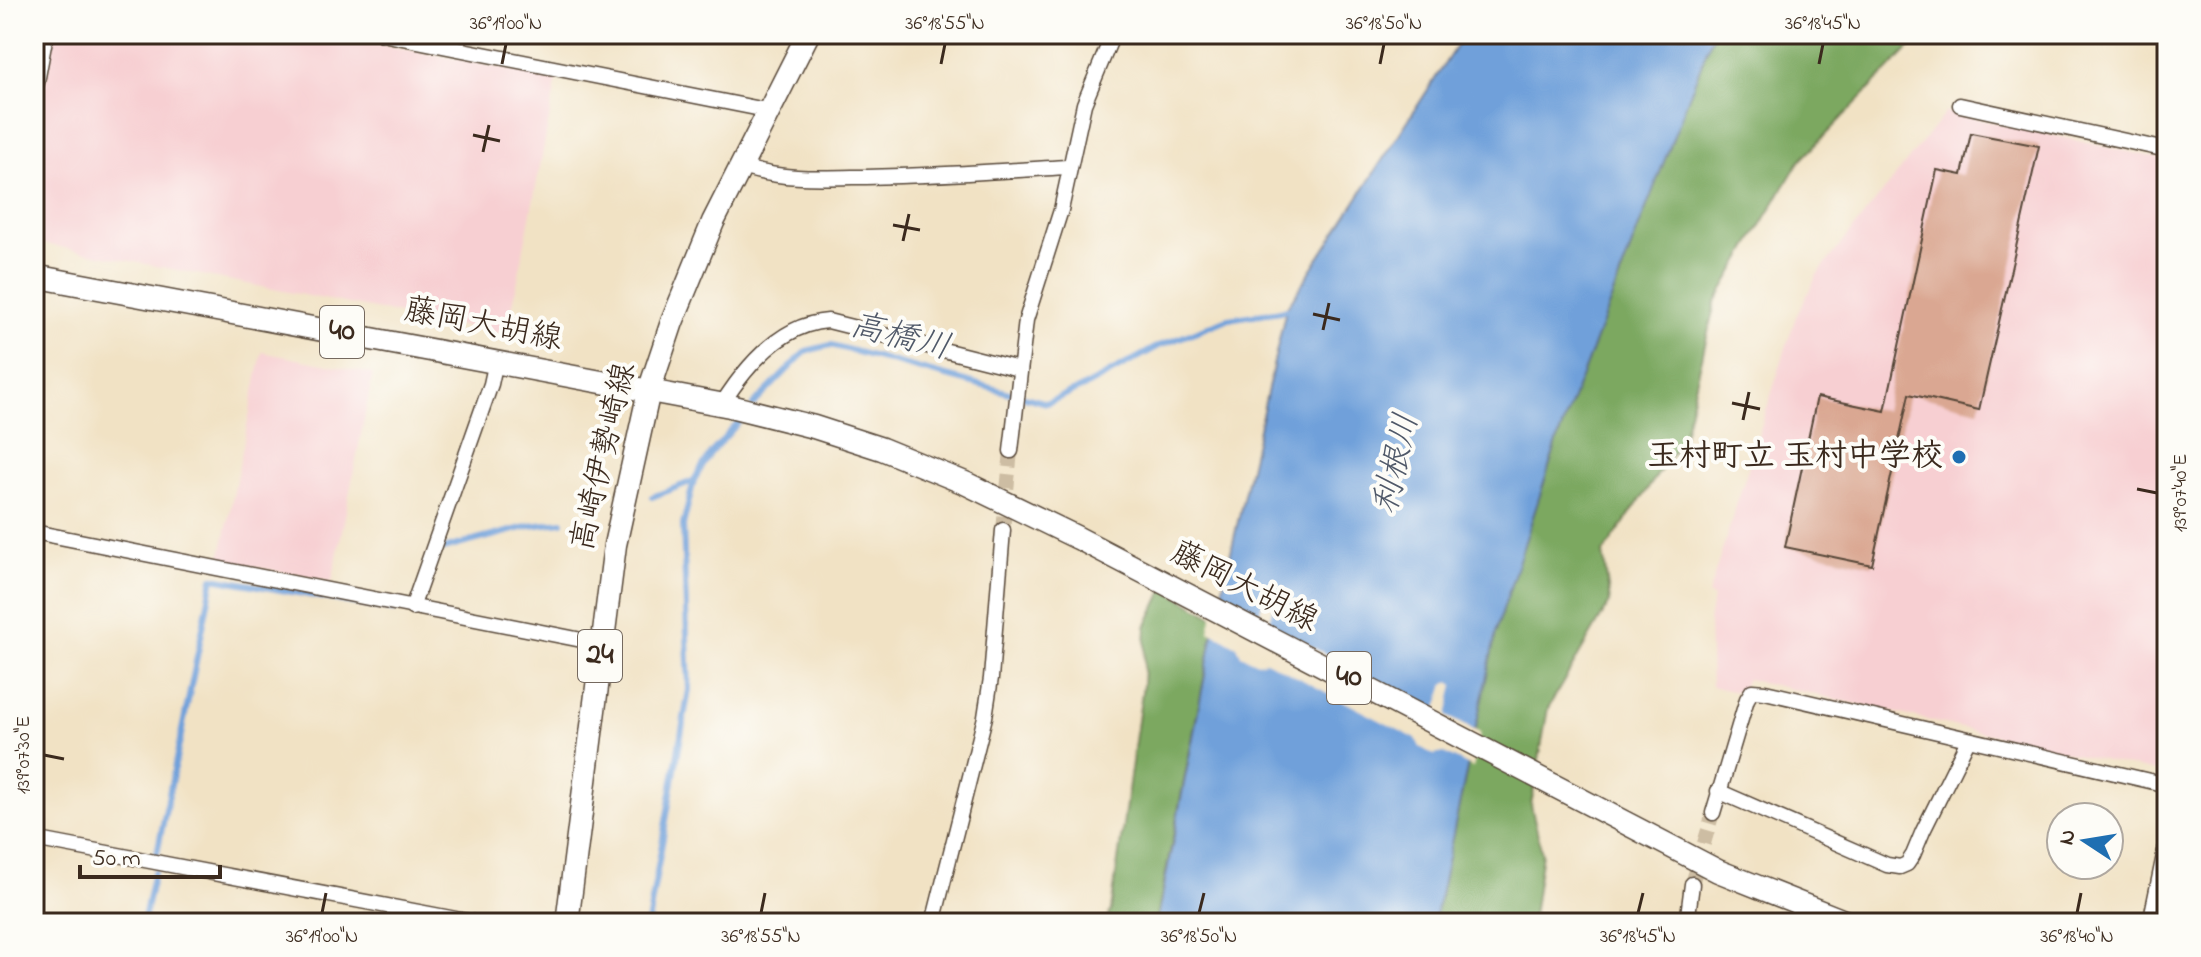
<svg xmlns="http://www.w3.org/2000/svg" width="2201" height="957" viewBox="0 0 2201 957" font-family="'Indie Flower','Klee One',sans-serif">
	<style>
		.built { fill: #f7cfd2 }
		.forest { fill: #7ca860; stroke: #5c693f; stroke-width: 2 }
		.water { fill: #70a0da; stroke: #56657c; stroke-width: 2 }
		.pier { fill: #f1e2c4 }
		.lines { fill: none; stroke-linecap: round; stroke-linejoin: round }
		.stream { stroke: #70a0da; stroke-width: 6 }
		.building { fill: #daa792 }
		.street-tunnel { stroke: #cdbda3; stroke-width: 14; stroke-dasharray: 14 7; stroke-linecap: butt }
		.street-casing { stroke: #564637; stroke-width: 17 }
		.secondary-casing { stroke: #564637; stroke-width: 23 }
		.primary-casing { stroke: #564637; stroke-width: 25 }
		.street { stroke: #fff; stroke-width: 14 }
		.secondary { stroke: #fff; stroke-width: 20 }
		.primary { stroke: #fff; stroke-width: 22 }
		.ticks { fill: none; stroke: #3b2a1e; stroke-width: 3 }
		.poi-dot { fill: #1f6fb2; stroke: #fdfcf7; stroke-width: 3 }
		.labels { text-anchor: middle; dominant-baseline: central; stroke-width: 8; stroke-linejoin: round; paint-order: stroke }
		.shield { fill: #fdfcf7; stroke: #75695f; stroke-width: 2 }
		.shield-label { font-size: 30px; font-weight: bold; fill: #3b2a1e }
		.street-label { font-size: 32px; fill: #3b2a1e; stroke: #fdfcf7 }
		.poi-label { font-size: 32px; font-weight: bold; fill: #3b2a1e; stroke: #fdfcf7; text-anchor: end }
		.water-label { font-size: 34px; font-style: italic; fill: #505969; stroke: #fdfcf7 }
		.neatline { fill: none; stroke: #3b2a1e; stroke-width: 3 }
		.ticks-label { font-size: 20px; text-anchor: middle; fill: #3b2a1e }
	</style>
	<rect width="100%" height="100%" fill="#fdfcf7"/>
	<filter id="ink" filterUnits="userSpaceOnUse"><feTurbulence type="fractalNoise" baseFrequency=".0125" numOctaves="2"/><feDisplacementMap in="SourceGraphic" scale="16" xChannelSelector="R" yChannelSelector="G"/><feConvolveMatrix kernelMatrix="1 2 1 2 8 2 1 2 1" color-interpolation-filters="sRGB"/></filter>
	<filter id="wash" filterUnits="userSpaceOnUse"><feTurbulence type="fractalNoise" baseFrequency=".006" numOctaves="4" result="noise"/><feDisplacementMap in="SourceGraphic" scale="32" xChannelSelector="R" yChannelSelector="G"/><feGaussianBlur stdDeviation="1.8" result="paint"/><feColorMatrix in="noise" values="0 0 0 0 0 0 0 0 0 0 0 0 0 0 0 0 0 1.4 0 .05"/><feComposite in="paint" operator="in"/></filter>
	<g filter="url(#wash)">
		<rect width="100%" height="100%" fill="#f1e2c4"/>
		<g class="built">
			<polygon points="54,34 329,34 557,79 507,335 34,242 34,140"/>
			<polygon points="1946,112 2167,160 2167,764 2155,772 1747,679 1740,693 1711,686 1709,622 1713,598 1708,595 1795,319 1817,275"/>
			<polygon points="262,352 373,374 332,582 220,560"/>
		</g>
		<g class="forest">
			<polygon points="1713,34 1923,34 1798,163 1715,303 1683,438 1603,553 1610,602 1548,708 1531,805 1542,853 1532,923 1434,923 1497,628 1561,430"/>
			<polygon points="1164,589 1216,618 1156,923 1105,923 1111,910 1143,685 1146,627"/>
		</g>
		<polygon class="water" points="1464,34 1713,34 1561,430 1497,628 1434,923 1157,923 1216,618 1286,309"/>
		<polygon class="pier" points="1270,590 1274,591 1276,596 1268,624 1436,711 1445,684 1449,682 1454,685 1447,716 1480,733 1473,768 1444,753 1434,755 1420,747 1416,739 1266,661 1257,663 1241,655 1237,646 1209,631 1217,597 1258,618 1265,592"/>
		<g class="lines">
			<g class="stream">
				<polyline points="753,405 806,351 831,345 1047,403 1088,385 1159,346 1228,319 1294,309"/>
				<polyline points="652,497 693,481"/>
				<polyline points="439,550 530,526 562,522"/>
				<polyline points="157,853 213,578 394,610"/>
				<polyline points="143,923 154,872"/>
				<polyline points="648,923 689,690 683,525 694,480 711,453 746,414"/>
			</g>
		</g>
		<g id="blocks">
			<polygon class="building" points="1971,133 2039,146 1979,410 1909,394 1872,565 1785,547 1817,397 1885,411 1937,170 1962,175"/>
		</g>
	</g>
	<g filter="url(#ink)">
		<use href="#blocks" fill-opacity="0" stroke="#564637" stroke-width="2"/>
		<g class="lines">
			<g class="street-tunnel">
				<polyline points="1003,530 1011,451"/>
				<polyline points="1692,884 1713,813"/>
			</g>
			<defs>
				<g id="street">
					<polyline points="382,34 771,111"/>
					<polyline points="1960,105 2167,150"/>
					<path d="M742 167C778 179 815 178 852 177 924 177 996 171 1068 167"/>
					<path d="M722 404C746 366 781 324 828 321L1019 369"/>
					<polyline points="1011,451 1026,320 1061,210 1084,104 1113,34"/>
					<polyline points="34,532 602,644"/>
					<polyline points="412,608 491,384 496,361"/>
					<polyline points="1718,791 1887,865 1900,867 1907,864 1913,855 1923,831 1968,740"/>
					<polyline points="1713,813 1747,699 1752,691 1765,692 2167,785"/>
					<polyline points="34,839 477,923"/>
					<polyline points="1688,916 1715,923"/>
					<polyline points="933,923 985,717 991,678 1003,530"/>
					<polyline points="1687,923 1692,884"/>
					<polyline points="2150,923 2167,841"/>
				</g>
				<polyline id="secondary" points="34,82 43,34"/>
				<g id="primary">
					<polyline points="34,276 730,406 814,427 882,449 965,483 1078,538 1718,871 1849,923"/>
					<polyline points="567,923 615,545 649,391 672,322 713,222 808,34"/>
				</g>
			</defs>
			<use href="#street" class="street-casing"/>
			<use href="#secondary" class="secondary-casing"/>
			<use href="#primary" class="primary-casing"/>
			<use href="#street" class="street"/>
			<use href="#secondary" class="secondary"/>
			<use href="#primary" class="primary"/>
		</g>
	</g>
	<path class="ticks" d="M502 64 506 44M941 64 945 44M1380 64 1384 44M1819 64 1823 44M473 135 500 141M483 152 489 125M893 225 920 230M903 241 909 214M1313 314 1340 320M1323 330 1329 303M1732 403 1760 409M1743 420 1749 392M2137 489 2157 493M44 755 64 759M322 913 326 893M761 913 765 893M1199 913 1204 893M1638 913 1643 893M2077 913 2081 893"/>
	<circle class="poi-dot" cx="1959" cy="457" r="8"/>
	<g class="labels">
		<g class="shield">
			<rect x="320" y="306" width="44" height="52" rx="6"/>
			<rect x="578" y="630" width="44" height="52" rx="6"/>
			<rect x="1327" y="652" width="44" height="52" rx="6"/>
		</g>
		<g class="shield-label">
			<text x="342" y="332">40</text>
			<text x="600" y="656">24</text>
			<text x="1349" y="678">40</text>
		</g>
		<g class="street-label">
			<text transform="translate(483 326) rotate(11)">藤岡大胡線</text>
			<text transform="translate(605 457) rotate(-77)">高崎伊勢崎線</text>
			<text transform="translate(1244 588) rotate(27)">藤岡大胡線</text>
		</g>
		<g class="poi-label">
			<text x="1943" y="457">玉村町立 玉村中学校</text>
		</g>
		<g class="water-label">
			<text transform="translate(900 338) rotate(14)">高橋川</text>
			<text transform="translate(1398 464) rotate(-77)">利根川</text>
		</g>
	</g>
	<rect width="2201" height="957" fill="none" stroke="#fdfcf7" stroke-width="88"/>
	<g transform="translate(2085 841) rotate(282)"><circle r="38" fill="#fdfcf7" stroke="#afa8a0" stroke-width="2"/>
	<path d="M0-6L14 30L0 20L-14 30Z" fill="#1f6fb2"/>
	<text y="-12" font-size="22" font-weight="bold" text-anchor="middle" fill="#3b2a1e">N</text>
	</g>
	<path d="M80 865v12h140v-12" fill="none" stroke="#3b2a1e" stroke-width="4"/>
	<text x="92" y="865" font-size="24" fill="#3b2a1e" stroke="#fdfcf7" stroke-width="6" paint-order="stroke">50 m</text>
	<rect x="44" y="44" width="2113" height="869" class="neatline"/>
	<g class="ticks-label">
		<text x="506" y="29">36°19'00"N</text>
		<text x="945" y="29">36°18'55"N</text>
		<text x="1384" y="29">36°18'50"N</text>
		<text x="1823" y="29">36°18'45"N</text>
		<text transform="translate(2179 493) rotate(-90)" y="7">139°07'40"E</text>
		<text transform="translate(22 755) rotate(-90)" y="7">139°07'30"E</text>
		<text x="322" y="942">36°19'00"N</text>
		<text x="761" y="942">36°18'55"N</text>
		<text x="1199" y="942">36°18'50"N</text>
		<text x="1638" y="942">36°18'45"N</text>
		<text x="2077" y="942">36°18'40"N</text>
	</g>
</svg>
